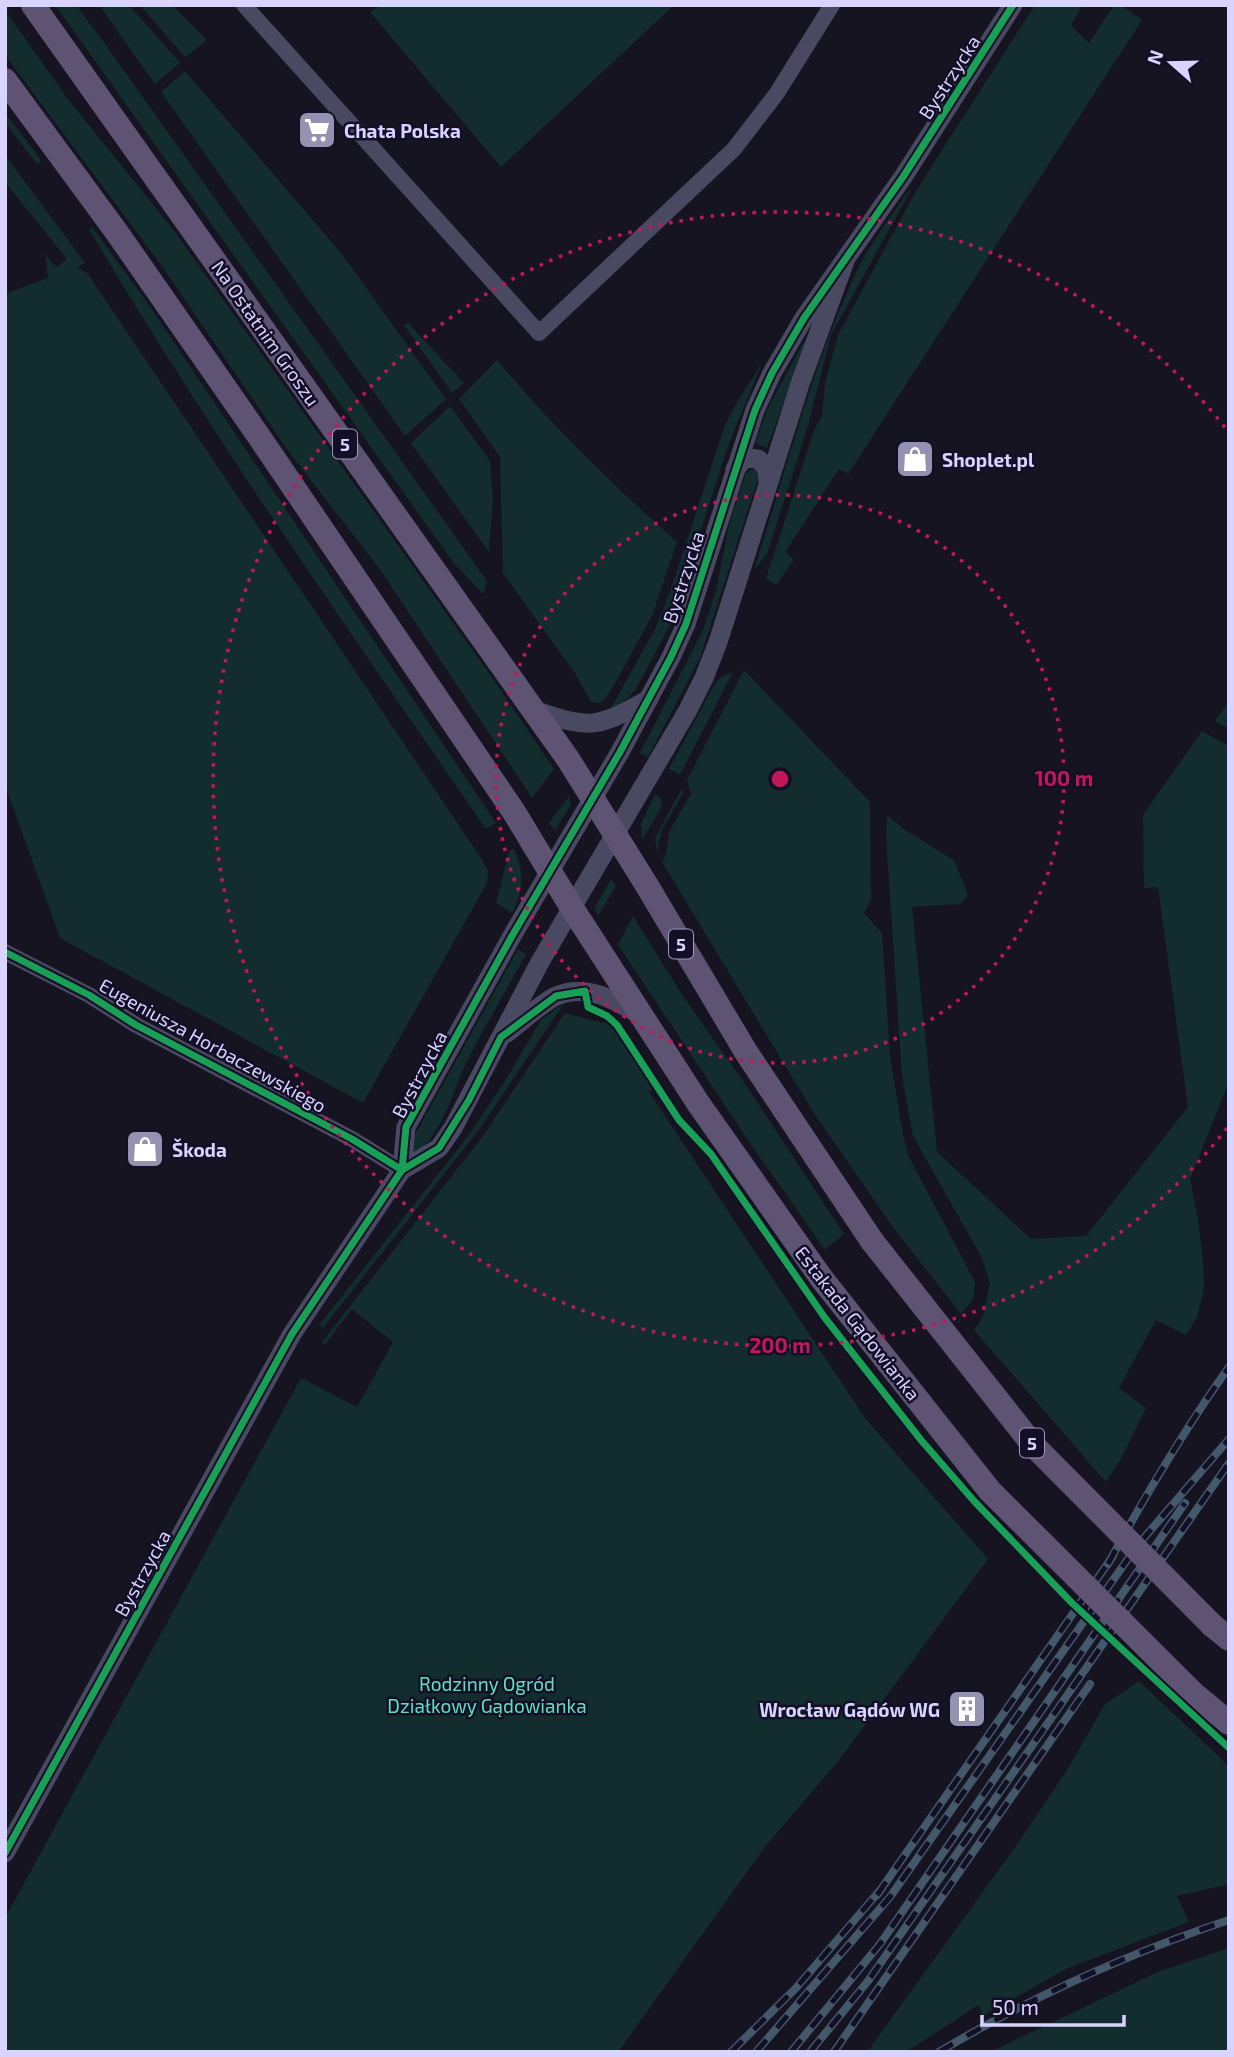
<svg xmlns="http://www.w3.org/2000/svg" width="1234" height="2057" viewBox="0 0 1234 2057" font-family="'Exo 2',sans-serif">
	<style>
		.green { fill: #132c2d }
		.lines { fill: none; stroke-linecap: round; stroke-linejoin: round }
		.minor { stroke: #4a4962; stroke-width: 16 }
		.tertiary { stroke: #4a4962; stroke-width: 19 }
		.primary { stroke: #5e5373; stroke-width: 24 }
		.rail-casing { stroke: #43596b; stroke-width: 8 }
		.rail { stroke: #130f26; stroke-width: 5; stroke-dasharray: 16; stroke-linecap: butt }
		.primary-bridge { stroke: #5e5373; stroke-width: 24 }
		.cycleway-casing { stroke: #130f26; stroke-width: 11 }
		.cycleway { stroke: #1a9f57; stroke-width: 7 }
		.ring { fill: none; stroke: #c2185b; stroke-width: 3.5; stroke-dasharray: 3.5 7 }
		.labels { text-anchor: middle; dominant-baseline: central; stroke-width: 5; stroke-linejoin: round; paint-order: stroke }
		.shield { fill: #130f26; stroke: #9e99be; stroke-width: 2 }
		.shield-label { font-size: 18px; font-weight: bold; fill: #d9d4ff }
		.street-label { font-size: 19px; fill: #d9d4ff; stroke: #130f26 }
		.poi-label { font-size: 19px; font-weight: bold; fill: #d9d4ff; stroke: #130f26; text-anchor: start }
		.park-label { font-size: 19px; fill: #5fe0c0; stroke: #130f26 }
		.centre { fill: #c2185b; stroke: #130f26; stroke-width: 3.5 }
		.ring-label { font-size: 21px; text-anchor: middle; font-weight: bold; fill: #c2185b; stroke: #130f26; stroke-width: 5; stroke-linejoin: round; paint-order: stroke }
	</style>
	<rect width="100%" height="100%" fill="#161421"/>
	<g class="green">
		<polygon points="55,5 76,5 105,44 487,581 483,594 453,562"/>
		<polygon points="99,5 129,5 180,63 155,84"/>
		<polygon points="140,5 172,5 207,40 185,57"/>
		<polygon points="381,5 674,5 501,167 370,12"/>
		<polygon points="1035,5 1082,5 1071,26 1089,43 1114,5 1120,5 1142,20 848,474 839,469 785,552 794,559 776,585 766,578 814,431 822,415 825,383 838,335 916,191"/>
		<polygon points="5,10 67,98 175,232 491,676 554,769 532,798 379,568 289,452 161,265 5,55"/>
		<polygon points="185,71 341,253 446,399 405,436 161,92"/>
		<polygon points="5,113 42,161 37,164 5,122"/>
		<polygon points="5,155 85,263 77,267 88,274 483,861 488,872 487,883 363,1103 60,938 5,785 5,294 48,278 45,254 56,267 67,259 5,182"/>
		<path d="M910 189 911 190 831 335 808 426 767 554 754 570C785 474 812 366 855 275 869 244 890 217 910 189Z"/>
		<path d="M92 227 149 305 496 823 486 829C350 632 211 435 89 229Z"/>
		<polygon points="408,323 464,383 452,393 404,325"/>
		<polygon points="804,341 806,342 767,448 755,443 769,406"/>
		<path d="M497 360C552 426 613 485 677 542L652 616 613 687 605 699 599 703 591 702 576 675 503 573 500 457 459 399Z"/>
		<polygon points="762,363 728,446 670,625 636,689 620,706 610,710 655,629 670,592 725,425 737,402"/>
		<polygon points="450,406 490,461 493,499 489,552 411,443"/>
		<polygon points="753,469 758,471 759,476 700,658 648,757 640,753 703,630 716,591 729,525 746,473"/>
		<polygon points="744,670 870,802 871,899 864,913 882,933 890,1056 903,1135 909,1157 975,1282 973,1299 961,1314 895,1230 815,1115 662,862 666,855 669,832 691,794 687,780"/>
		<polygon points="733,672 680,775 669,769 714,685 722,676"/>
		<polygon points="1229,701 1229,729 1215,721"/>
		<polygon points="1202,731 1229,746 1229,1082 1190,1179 1197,1214 1203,1262 1204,1289 1197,1317 1186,1335 1156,1320 1119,1388 1146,1408 1122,1457 1106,1482 974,1330 983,1317 990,1283 982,1258 913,1136 902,1077 886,834 887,815 905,830 954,860 968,895 960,904 912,907 937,1152 1031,1239 1086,1236 1188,1107 1158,887 1144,888 1143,815"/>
		<polygon points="682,788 683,793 662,830 657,853 655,838"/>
		<polygon points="655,794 661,799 661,808 642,840 641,824"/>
		<polygon points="569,796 571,804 555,831 549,823"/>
		<path d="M513 848C525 870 524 891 512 913L496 903 509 852Z"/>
		<polygon points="611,879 616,886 598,916 594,909"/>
		<polygon points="633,916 683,996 743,1081 844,1234 825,1250 750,1143 618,945"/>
		<path d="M518 949 526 954C507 989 487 1023 468 1059 454 1087 443 1134 417 1152L410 1150 411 1142Z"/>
		<polygon points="564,1003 481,1127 323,1328 319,1325 468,1136 503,1084 541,1020"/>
		<polygon points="565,1013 603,1023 606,1021 616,1032 653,1089 649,1092 865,1418 988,1559 839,1760 764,1848 618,2052 5,2052 5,1918 301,1378 357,1407 393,1342 352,1309 325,1345 322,1342 483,1136"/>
		<polygon points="1139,1681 1229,1766 1229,1884 1177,1896 1189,1922 1068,1968 983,2016 978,2005 906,2052 867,2052 1011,1853 1066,1772 1105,1704"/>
		<polygon points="1229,1948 1229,2049 1220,2052 990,2052 1158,1972"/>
	</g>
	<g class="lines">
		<g class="minor">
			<polyline points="244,5 539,333 734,149 777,93 832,5"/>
			<polyline points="5,952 89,995 136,1025 352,1139 402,1170"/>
		</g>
		<g class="tertiary">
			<polyline points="735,469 745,458 758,459 767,468 768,482"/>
			<path d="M534 710C591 730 597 728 649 699"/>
			<path d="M507 1033C520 1023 543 1002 556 996 586 983 615 1000 640 1015"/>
			<polyline points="402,1170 406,1127 512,936 620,752 671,657 686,624 755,410 772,373 804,318 903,177 1013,5"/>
			<polyline points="5,1853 292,1334 402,1170 439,1148 453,1128 540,962 688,710 704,678 718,642 800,384 845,261"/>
		</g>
		<g class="primary">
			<polyline points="33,5 568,759 646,884 746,1052 872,1241"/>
			<polyline points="5,80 118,234 260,438 514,812 572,908 698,1103 822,1279"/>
			<polyline points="1213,1626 1229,1639"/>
		</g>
		<defs>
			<g id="rail">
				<path d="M1108 1564C1145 1496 1184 1430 1229 1367"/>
				<polyline points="877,1895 1113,1556"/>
				<polyline points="731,2052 796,1988 882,1888"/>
				<polyline points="756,2052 890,1897 1137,1546 1229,1439"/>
				<polyline points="791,2052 880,1944 1185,1503"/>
				<polyline points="810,2052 868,1981 1229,1463"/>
				<polyline points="834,2052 1090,1684"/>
				<path d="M939 2052C1031 1997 1127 1954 1229 1920"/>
			</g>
		</defs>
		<use href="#rail" class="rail-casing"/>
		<use href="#rail" class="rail"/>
		<g class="primary-bridge">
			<polyline points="872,1241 1033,1445 1213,1626"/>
			<polyline points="822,1279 990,1491 1194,1694 1229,1723"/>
		</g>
		<defs>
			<g id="cycleway">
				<polyline points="5,952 89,995 136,1025 352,1139 402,1170"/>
				<polyline points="402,1170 406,1127 512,936 620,752 671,657 686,624 755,410 772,373 804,318 903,177 1013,5"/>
				<polyline points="5,1853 292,1334 402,1170 439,1148 469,1100 501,1037 556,996 585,991 588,1007 607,1016 617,1025 679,1120 711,1154 825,1318 921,1440 974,1501 1072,1603 1229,1748"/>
			</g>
		</defs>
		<use href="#cycleway" class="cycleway-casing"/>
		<use href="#cycleway" class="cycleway"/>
	</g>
	<g class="ring">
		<circle cx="780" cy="779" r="284"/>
		<path d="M1227 1128A567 567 0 1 1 1227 430"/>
	</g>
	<defs>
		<symbol id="supermarket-square" viewBox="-11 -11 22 22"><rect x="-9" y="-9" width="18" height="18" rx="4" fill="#9591b1" stroke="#130f26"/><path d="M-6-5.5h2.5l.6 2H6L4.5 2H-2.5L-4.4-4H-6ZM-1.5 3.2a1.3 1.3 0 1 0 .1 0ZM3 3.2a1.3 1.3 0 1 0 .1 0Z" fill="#fff"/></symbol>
		<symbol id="shop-square" viewBox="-11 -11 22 22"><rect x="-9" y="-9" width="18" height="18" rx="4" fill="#9591b1" stroke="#130f26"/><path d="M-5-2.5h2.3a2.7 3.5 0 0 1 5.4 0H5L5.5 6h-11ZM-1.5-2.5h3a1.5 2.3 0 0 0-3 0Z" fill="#fff"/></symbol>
		<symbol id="building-square" viewBox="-11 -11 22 22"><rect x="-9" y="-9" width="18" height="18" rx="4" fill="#9591b1" stroke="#130f26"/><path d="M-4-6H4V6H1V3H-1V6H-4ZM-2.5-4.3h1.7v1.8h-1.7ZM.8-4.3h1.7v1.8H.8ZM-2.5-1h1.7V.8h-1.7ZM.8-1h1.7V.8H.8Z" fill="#fff"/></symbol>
	</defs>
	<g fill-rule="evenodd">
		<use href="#supermarket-square" x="295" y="108" width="44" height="44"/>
		<use href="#shop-square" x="893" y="437" width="44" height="44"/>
		<use href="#shop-square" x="123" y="1127" width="44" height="44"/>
		<use href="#building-square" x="945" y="1687" width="44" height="44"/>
	</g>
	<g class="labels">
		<g class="shield">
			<rect x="333" y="429.5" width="24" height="29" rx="5"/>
			<rect x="669" y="929.5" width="24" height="29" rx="5"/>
			<rect x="1020" y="1428.5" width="24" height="29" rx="5"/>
		</g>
		<g class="shield-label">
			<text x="345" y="444">5</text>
			<text x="681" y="944">5</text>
			<text x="1032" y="1443">5</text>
		</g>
		<g class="street-label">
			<text transform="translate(949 77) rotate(-57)">Bystrzycka</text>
			<text transform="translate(266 333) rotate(55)">Na Ostatnim Groszu</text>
			<text transform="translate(683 577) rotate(-72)">Bystrzycka</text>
			<text transform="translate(213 1045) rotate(29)">Eugeniusza Horbaczewskiego</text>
			<text transform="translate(419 1074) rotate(-62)">Bystrzycka</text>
			<text transform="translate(858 1323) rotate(52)">Estakada Gądowianka</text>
			<text transform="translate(142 1573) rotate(-61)">Bystrzycka</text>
		</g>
		<g class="poi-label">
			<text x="344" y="130">Chata Polska</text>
			<text x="942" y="459">Shoplet.pl</text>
			<text x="172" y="1149">Škoda</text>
			<text x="940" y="1709" text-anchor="end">Wrocław Gądów WG</text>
		</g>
		<g class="park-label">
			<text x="487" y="1683">Rodzinny Ogród<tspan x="487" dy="22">Działkowy Gądowianka</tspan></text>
		</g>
	</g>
	<circle cx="780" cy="779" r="10" class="centre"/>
	<g class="ring-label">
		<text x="1064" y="786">100 m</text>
		<text x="780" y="1353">200 m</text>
	</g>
	<rect width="1234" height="2057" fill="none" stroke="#d9d4ff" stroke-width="14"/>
	<g transform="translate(1171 63) rotate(290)" stroke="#130f26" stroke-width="5" paint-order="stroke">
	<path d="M0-5L12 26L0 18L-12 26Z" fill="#d9d4ff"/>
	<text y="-10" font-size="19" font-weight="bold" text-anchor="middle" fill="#d9d4ff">N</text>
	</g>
	<path d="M982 2015v10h142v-10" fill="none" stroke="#d9d4ff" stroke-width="3.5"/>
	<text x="992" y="2015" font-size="21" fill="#d9d4ff" stroke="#130f26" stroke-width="5" paint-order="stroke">50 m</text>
</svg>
